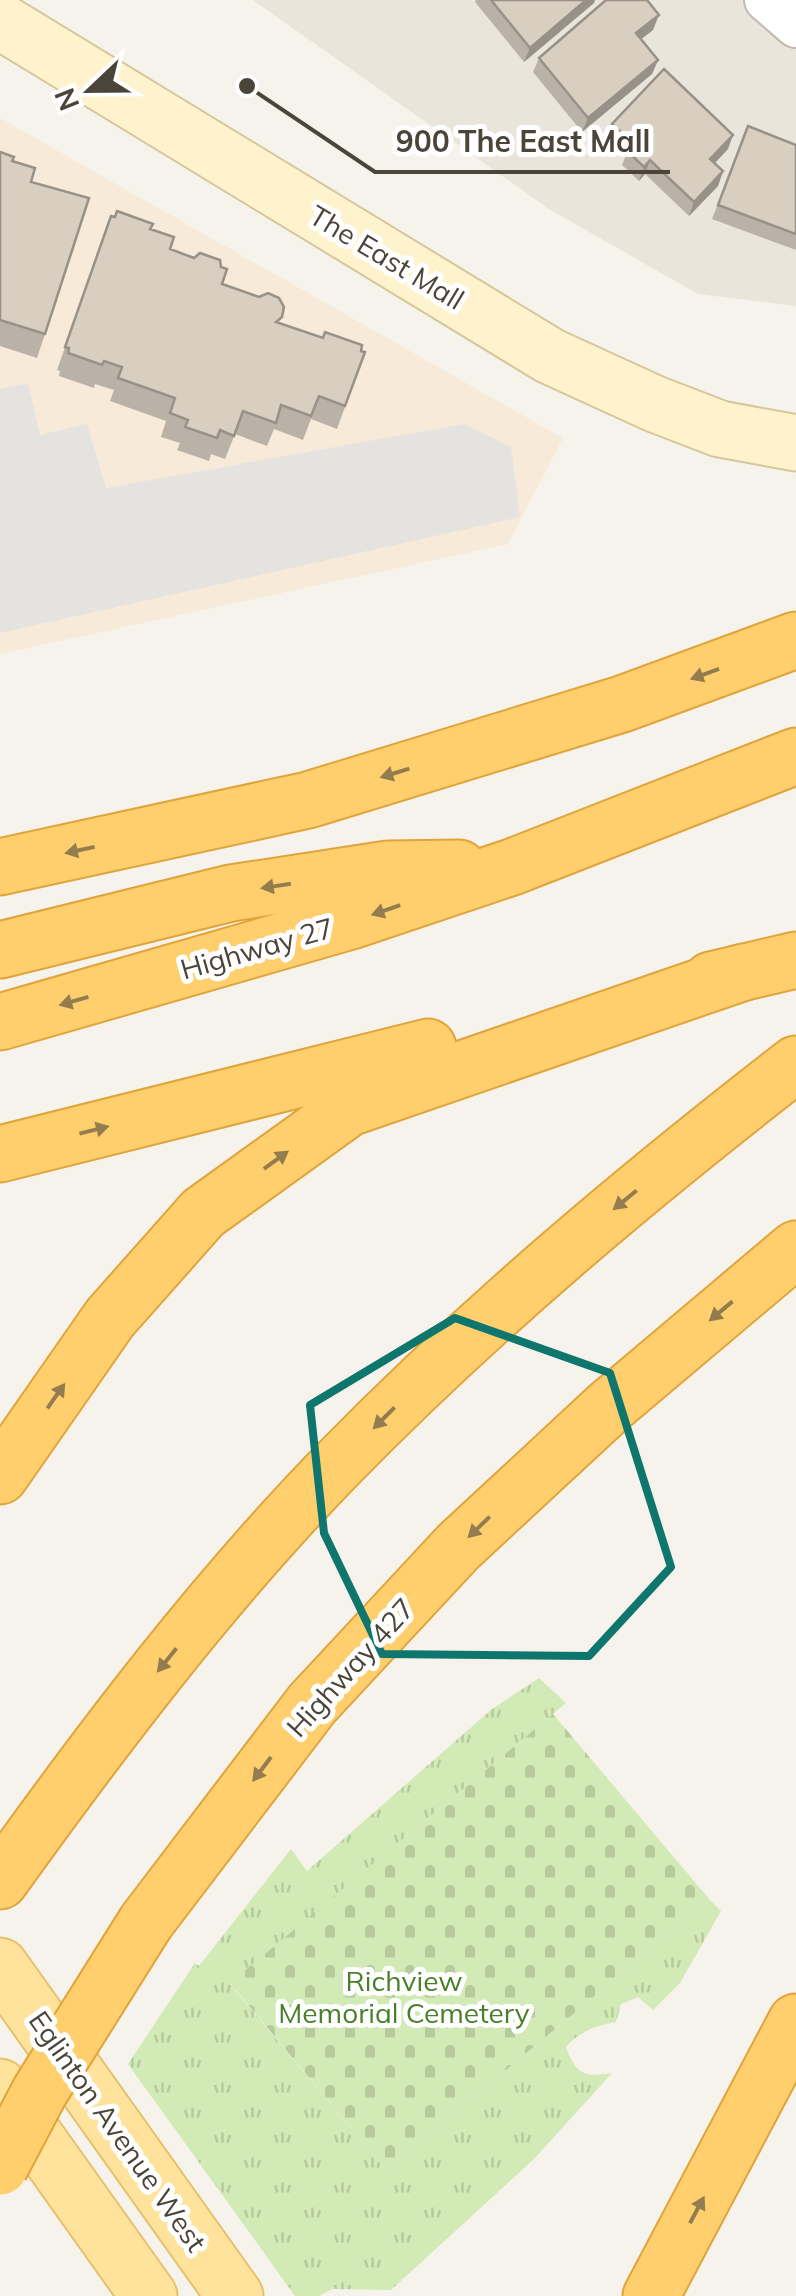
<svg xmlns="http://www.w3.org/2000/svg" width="796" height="2296" viewBox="0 0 796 2296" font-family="Mulish,sans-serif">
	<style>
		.residential { fill: #eae5da }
		.commercial { fill: #f7ead8 }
		.grass { fill: url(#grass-tufts) }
		.cemetery { fill: url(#cemetery-stones) }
		.parking { fill: #e5e3e0 }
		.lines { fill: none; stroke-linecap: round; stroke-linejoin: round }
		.minor-casing { stroke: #c2bbae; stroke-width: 46 }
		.secondary-casing { stroke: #d6c79b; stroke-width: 59 }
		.primary-casing { stroke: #e6c16a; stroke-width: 59 }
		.motorway-casing { stroke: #e0a43c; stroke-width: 59 }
		.minor { stroke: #fff; stroke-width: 42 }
		.secondary { stroke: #fff3cd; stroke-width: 55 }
		.primary { stroke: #ffe39c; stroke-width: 55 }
		.motorway { stroke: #ffcf6e; stroke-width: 55 }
		.motorway-bridge-casing { stroke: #e0a43c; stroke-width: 59; stroke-linecap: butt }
		.motorway-bridge { stroke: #ffcf6e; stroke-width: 55 }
		.wall { fill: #bab2a6 }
		.shaded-wall { fill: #979187 }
		.building { fill: #d8cfc1; stroke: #979187; stroke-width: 2.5 }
		.oneway { fill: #937c4e }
		.marked { fill: none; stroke: #0f766e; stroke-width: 8; stroke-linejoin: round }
		.labels { text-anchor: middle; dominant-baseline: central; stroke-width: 10; stroke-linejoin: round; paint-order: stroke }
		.street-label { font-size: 28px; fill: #4b4439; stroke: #fff }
		.park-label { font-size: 28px; fill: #4a7f2a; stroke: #fff }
		.leader { fill: none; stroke: #4b4439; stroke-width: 4 }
		.callout-dot { fill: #4b4439; stroke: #fff; stroke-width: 4 }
		.callout-label { font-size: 30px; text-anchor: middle; font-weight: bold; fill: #4b4439; stroke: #fff; stroke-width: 10; stroke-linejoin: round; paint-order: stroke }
	</style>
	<defs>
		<pattern id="grass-tufts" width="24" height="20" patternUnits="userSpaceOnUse" patternTransform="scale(2.5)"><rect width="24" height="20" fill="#d2eab5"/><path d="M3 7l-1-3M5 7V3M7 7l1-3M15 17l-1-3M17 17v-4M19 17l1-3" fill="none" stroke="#b6ca9c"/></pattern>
		<pattern id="cemetery-stones" width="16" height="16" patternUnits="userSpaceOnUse" patternTransform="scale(2.5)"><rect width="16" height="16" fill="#d2eab5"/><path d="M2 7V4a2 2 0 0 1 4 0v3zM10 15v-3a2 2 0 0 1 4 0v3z" fill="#b6ca9c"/></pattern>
	</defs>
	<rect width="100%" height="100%" fill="#f6f3ec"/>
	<polygon class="residential" points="253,0 796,0 796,306 698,294 549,209"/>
	<polygon class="commercial" points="0,118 563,438 508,544 0,654"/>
	<path class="grass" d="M539 1678 566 1703 230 1984 386 2170 710 1900 721 1911 680 1983 653 2010 638 1997 621 2004 616 2022C595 2026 580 2031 566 2047 576 2074 584 2078 612 2073L534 2159 391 2290 332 2289 319 2296H295L128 2064 195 1963 199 1966 291 1849 307 1871 492 1709Z"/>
	<polygon class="cemetery" points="553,1714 710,1900 386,2170 230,1983"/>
	<polygon class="parking" points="28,383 40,435 87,424 106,488 464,424 511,447 520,517 0,633 0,389"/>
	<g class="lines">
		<defs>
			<polyline id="minor" points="766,0 796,26"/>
			<polyline id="secondary" points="0,21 550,356 655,404 720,429 796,443"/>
			<g id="primary">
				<polyline points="0,1966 235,2296"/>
				<polyline points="0,2087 149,2296"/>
			</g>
			<g id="motorway">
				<polyline points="0,867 308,800 622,704 796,640"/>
				<polyline points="0,950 231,893 388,869 459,868"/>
				<polyline points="711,980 796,960"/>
				<polyline points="0,1022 351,921 512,867 796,756"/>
				<polyline points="0,1154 428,1047"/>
				<polyline points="0,1476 110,1318 203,1213 349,1108 744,972"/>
				<path d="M0 1881C105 1735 214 1591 339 1463 481 1318 636 1188 796 1064"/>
				<polyline points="146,1922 312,1704 458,1547 610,1406 796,1249"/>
				<polyline points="651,2296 796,2022"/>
			</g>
		</defs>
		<use href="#minor" class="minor-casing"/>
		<use href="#secondary" class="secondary-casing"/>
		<use href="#primary" class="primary-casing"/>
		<use href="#motorway" class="motorway-casing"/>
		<use href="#minor" class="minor"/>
		<use href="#secondary" class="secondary"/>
		<use href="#primary" class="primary"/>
		<use href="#motorway" class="motorway"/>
		<defs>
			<polyline id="motorway-bridge" points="0,2167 40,2091 146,1922"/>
		</defs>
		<use href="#motorway-bridge" class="motorway-bridge-casing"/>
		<use href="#motorway-bridge" class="motorway-bridge"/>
	</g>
	<g class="wall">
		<polygon points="476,0 595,0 594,3 524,62 475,2"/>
		<polygon points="653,30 641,39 658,60 652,74 582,132 533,72 539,58"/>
		<polygon points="612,124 728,149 715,163 723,171 718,186 689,216 645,174 639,181 622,165 626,155 607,138"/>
		<polygon points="748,126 796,145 796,250 712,219"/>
		<polygon points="0,152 12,161 31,182 45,334 37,358 0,346"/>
		<polygon points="115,217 151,229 170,249 280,323 365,352 337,429 311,419 303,440 274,429 267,446 235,434 225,459 211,454 209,461 177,450 180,443 161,437 166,421 110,401 114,390 95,384 94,388 59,376 60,371 57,370 103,239"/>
	</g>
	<g class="shaded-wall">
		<polygon points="586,0 595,0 594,3 524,62 530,48"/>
		<polygon points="659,15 653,30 631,47 636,33"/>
		<polygon points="658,60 652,74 582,132 588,118"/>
		<polygon points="733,135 728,149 705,173 710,159"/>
		<polygon points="650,160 645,174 639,181 644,167"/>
		<polygon points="723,171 718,186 689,216 694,202"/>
	</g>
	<g class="building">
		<polygon points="491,0 586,0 530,48"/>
		<polygon points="606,0 647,0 659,15 636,33 658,60 588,118 539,58"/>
		<polygon points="664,69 733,135 710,159 723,171 694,202 650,160 644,167 627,151 634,144 612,124"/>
		<polygon points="748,126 796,145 796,234 718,205"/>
		<polygon points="0,152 14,157 12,161 35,168 31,182 89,198 45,334 0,320"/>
		<polygon points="117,211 153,224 150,229 174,237 170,249 194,258 200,253 220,260 221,267 227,269 222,284 259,297 268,293 279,298 284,307 282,317 276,322 323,338 325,332 362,345 361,351 365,352 345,406 319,396 311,416 281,405 276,423 243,411 234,436 220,430 217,438 185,427 188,420 170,413 175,398 118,378 122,367 104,361 102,365 68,353 69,348 65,347 111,216 115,217"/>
	</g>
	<defs><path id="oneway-solid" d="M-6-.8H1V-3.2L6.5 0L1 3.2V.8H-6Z" transform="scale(2.5)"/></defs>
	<g class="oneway">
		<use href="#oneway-solid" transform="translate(705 674) rotate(160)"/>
		<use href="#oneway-solid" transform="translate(395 773) rotate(163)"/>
		<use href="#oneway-solid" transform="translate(80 850) rotate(168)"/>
		<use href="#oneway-solid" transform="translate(276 886) rotate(171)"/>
		<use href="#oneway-solid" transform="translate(386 910) rotate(161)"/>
		<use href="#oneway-solid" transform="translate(74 1001) rotate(164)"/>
		<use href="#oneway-solid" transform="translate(94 1130) rotate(-14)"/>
		<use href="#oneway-solid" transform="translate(276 1160) rotate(-36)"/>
		<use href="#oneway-solid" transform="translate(625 1200) rotate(141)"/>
		<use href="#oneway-solid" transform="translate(721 1311) rotate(140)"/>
		<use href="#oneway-solid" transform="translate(56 1396) rotate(-55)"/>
		<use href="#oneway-solid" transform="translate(384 1418) rotate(135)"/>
		<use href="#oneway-solid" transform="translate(479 1527) rotate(136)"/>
		<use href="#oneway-solid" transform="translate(167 1660) rotate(129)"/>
		<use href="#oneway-solid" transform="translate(262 1769) rotate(127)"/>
		<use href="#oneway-solid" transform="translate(697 2210) rotate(-62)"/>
	</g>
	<path class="marked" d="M455 1318 610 1373 671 1567 589 1656 382 1654 324 1533 310 1405Z"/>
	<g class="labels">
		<g class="street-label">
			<text transform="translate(387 257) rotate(31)">The East Mall</text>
			<text transform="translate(257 948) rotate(-16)">Highway 27</text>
			<text transform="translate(350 1667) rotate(-48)">Highway 427</text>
			<text transform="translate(118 2131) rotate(55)">Eglinton Avenue West</text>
		</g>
		<g class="park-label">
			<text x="404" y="1980">Richview<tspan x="404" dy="32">Memorial Cemetery</tspan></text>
		</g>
	</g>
	<path class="leader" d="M247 86L375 172H670"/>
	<circle class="callout-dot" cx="247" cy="86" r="10"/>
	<g class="callout-label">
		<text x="523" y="152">900 The East Mall</text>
	</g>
	<g transform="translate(90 90) rotate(248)" stroke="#ffffff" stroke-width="8" paint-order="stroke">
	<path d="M0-8L18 38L0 25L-18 38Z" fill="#4b4439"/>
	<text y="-15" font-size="28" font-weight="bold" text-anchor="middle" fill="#4b4439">N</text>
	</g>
</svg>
